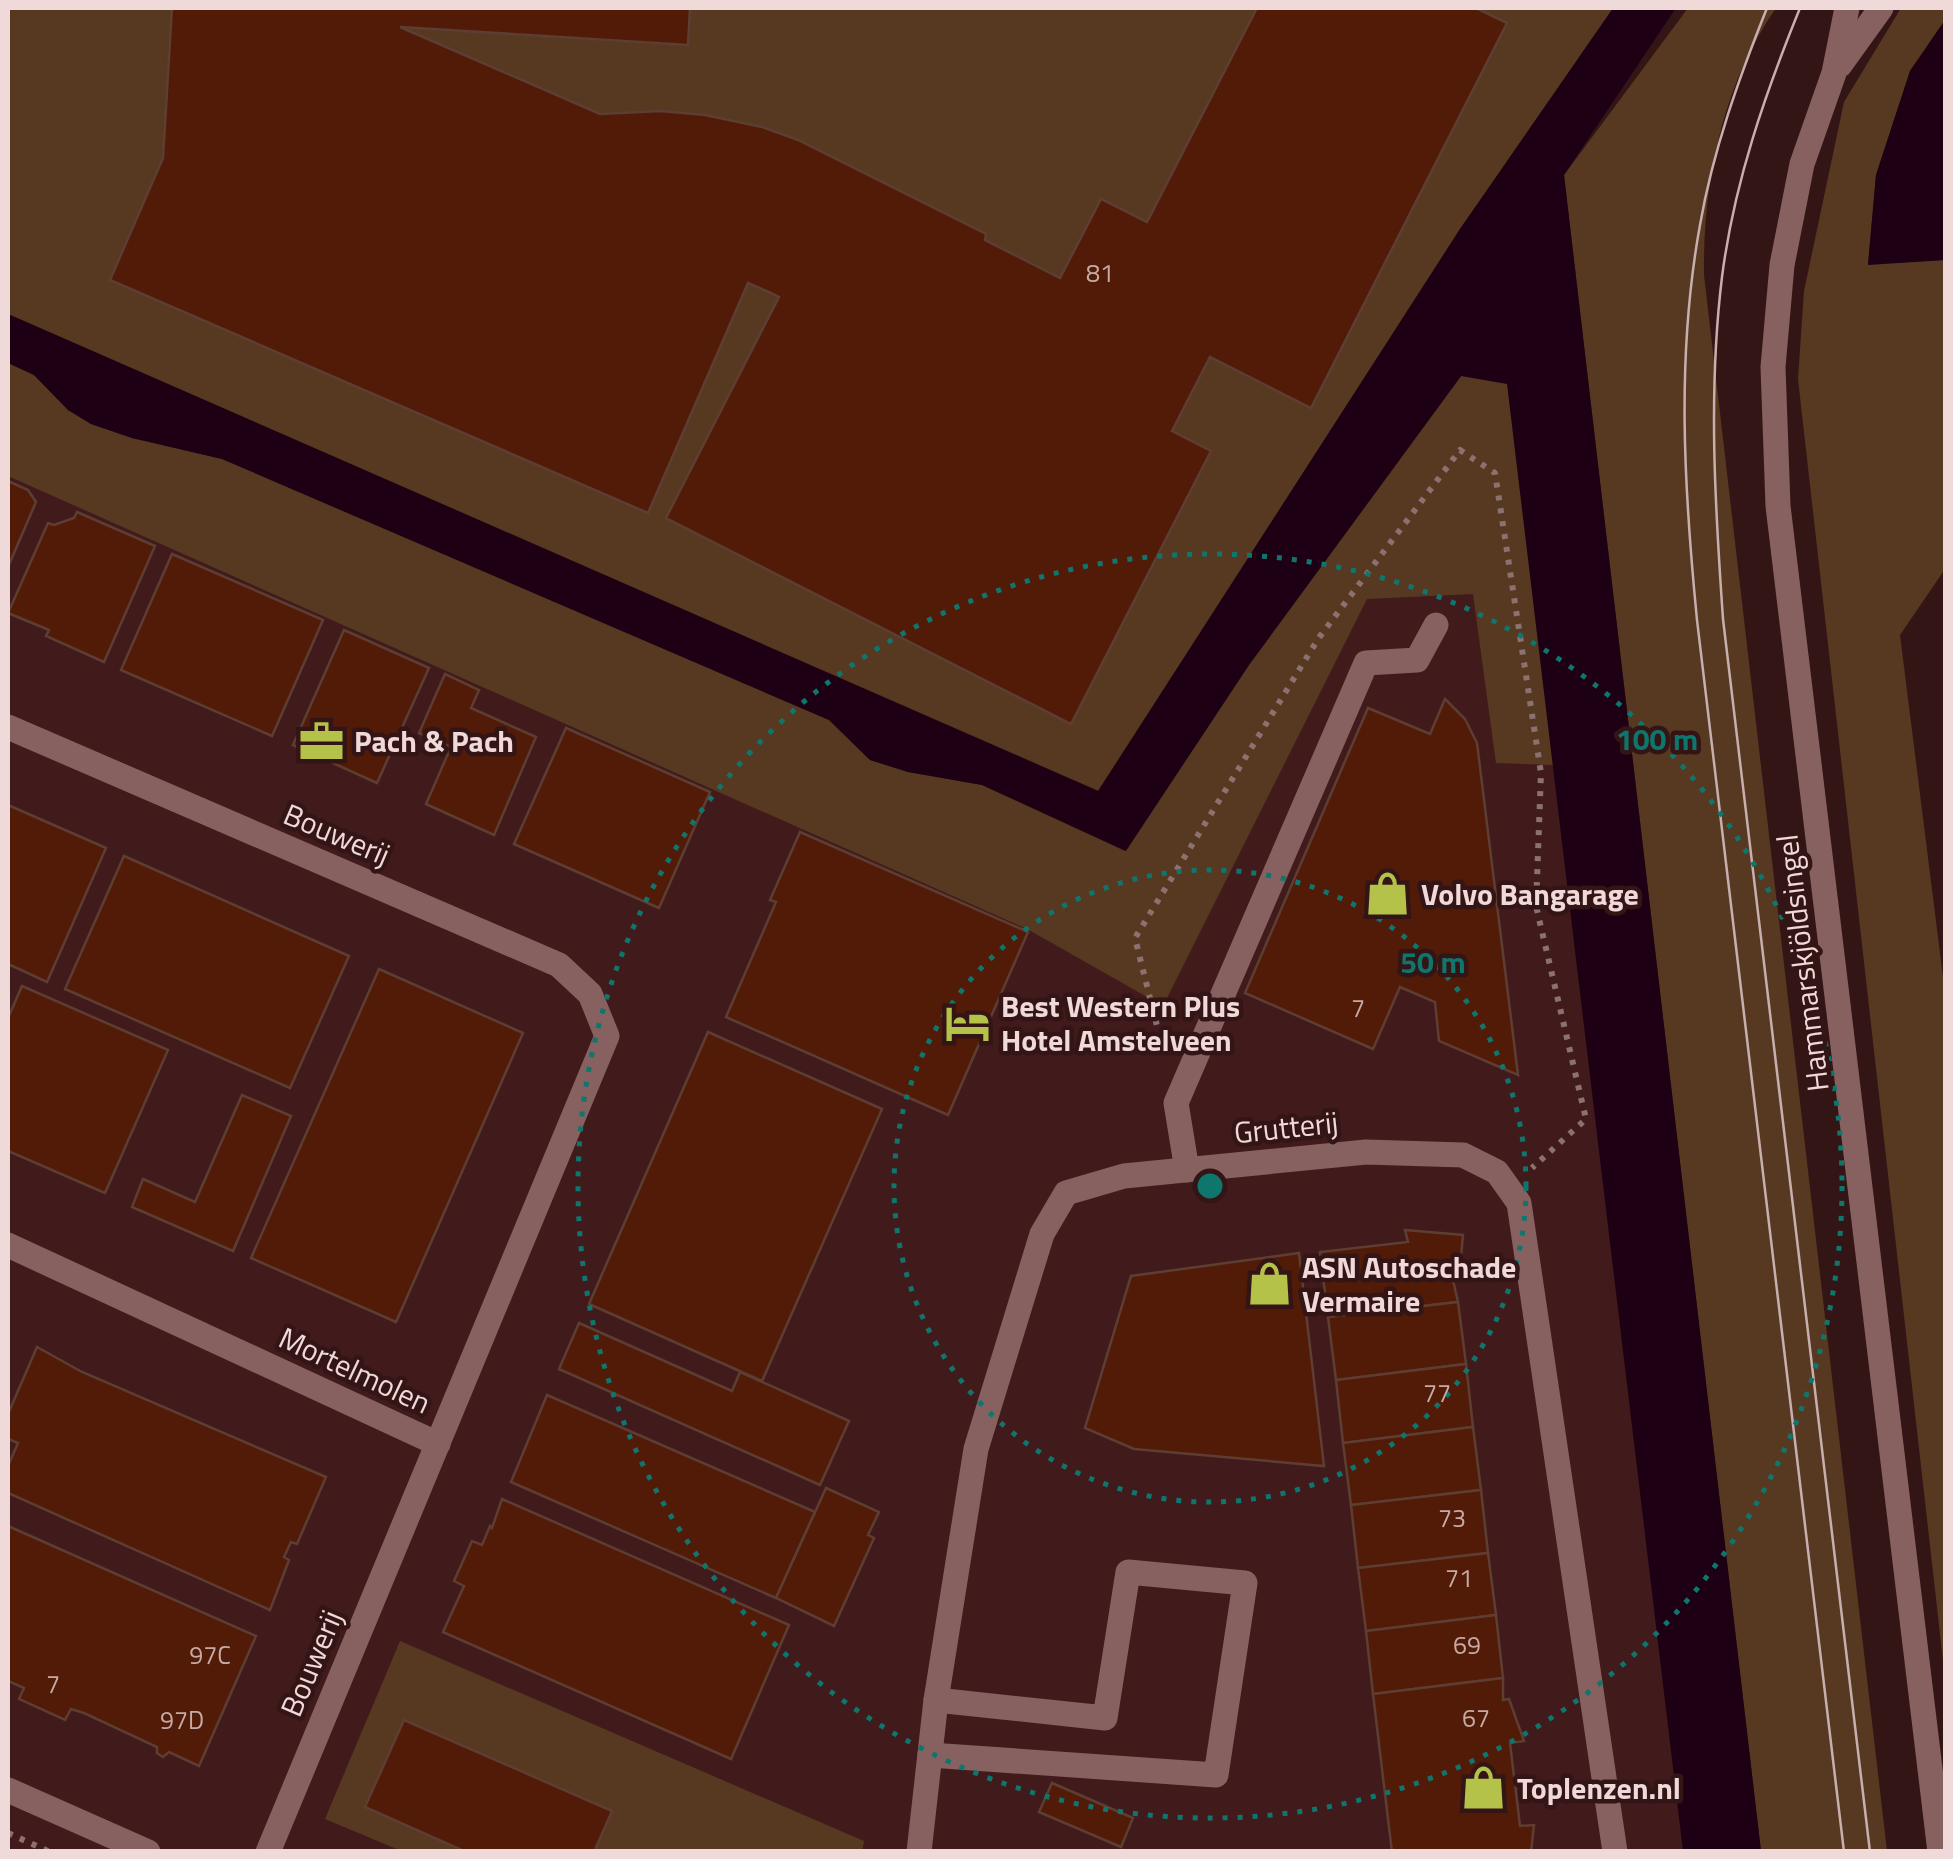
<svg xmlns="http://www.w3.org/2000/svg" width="1953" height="1859" viewBox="0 0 1953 1859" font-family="'Titillium Web',sans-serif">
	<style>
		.built { fill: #411b1c }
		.green { fill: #573921 }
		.water { fill: #1e0014 }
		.building { fill: #511b08; stroke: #5e3d33; stroke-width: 2.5 }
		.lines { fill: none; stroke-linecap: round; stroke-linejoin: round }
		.path { stroke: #8c7171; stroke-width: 6; stroke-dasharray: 5 8; stroke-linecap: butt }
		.minor { stroke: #866160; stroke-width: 25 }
		.tram { stroke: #c8afaf; stroke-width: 2.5 }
		.ring { fill: none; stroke: #0f766e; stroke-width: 5; stroke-dasharray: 5 10 }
		.labels { text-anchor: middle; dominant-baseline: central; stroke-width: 9; stroke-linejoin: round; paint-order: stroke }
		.number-label { font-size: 25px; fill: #c8aaa5 }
		.poi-label { font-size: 30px; font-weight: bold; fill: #f0d9d9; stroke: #341516; text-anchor: start }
		.street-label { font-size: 30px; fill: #f0d9d9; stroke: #341516 }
		.centre { fill: #0f766e; stroke: #341516; stroke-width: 5 }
		.ring-label { font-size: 30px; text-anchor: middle; font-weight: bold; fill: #0f766e; stroke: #341516; stroke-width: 9; stroke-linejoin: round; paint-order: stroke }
	</style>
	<rect width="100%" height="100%" fill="#341516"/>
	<polygon class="built" points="1517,231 1729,1851 8,1852 8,299"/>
	<g class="green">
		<polygon points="8,8 1614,8 1460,229 1099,791 8,314"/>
		<path d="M1688 8H1776C1722 86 1703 181 1704 275L1887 1851H1761L1564 175Z"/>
		<polygon points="1901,8 1945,8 1945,20 1910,71 1876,175 1868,264 1945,260 1945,569 1900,635 1946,1001 1945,1678 1798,379 1804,291 1844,102"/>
		<polygon points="8,363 34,375 68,410 91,424 132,438 222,459 829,720 870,760 908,772 982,785 1125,851 1249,665 1462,375 1508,383 1555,765 1496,763 1473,594 1367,599 1163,1006 1029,930 8,476"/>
		<polygon points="400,1641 864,1841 862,1852 404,1852 325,1819"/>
	</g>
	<g class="water">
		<polygon points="1613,8 1676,8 1564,175 1761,1851 1683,1851 1507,384 1461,376 1249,665 1126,851 982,785 908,772 870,760 829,720 222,459 132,438 91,424 68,410 34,375 8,363 8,314 1098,791 1460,229"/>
		<polygon points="1945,20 1945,260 1868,265 1876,175 1910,71"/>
	</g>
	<g class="building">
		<polygon points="172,8 690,8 688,45 400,27 600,114 661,111 705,115 762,127 798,140 986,234 985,240 1060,278 1101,199 1147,222 1257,8 1476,8 1507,23 1311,408 1210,357 1172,431 1211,451 1071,724 666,518 779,297 771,293 748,283 648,513 110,280 163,158"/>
		<polygon points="8,481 28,490 36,502 8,567"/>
		<polygon points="77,512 155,546 104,662 46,636 49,630 8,613 48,523 54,525 74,518"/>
		<polygon points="172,554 323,620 272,736 121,670"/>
		<polygon points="344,630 429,668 377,783 293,745"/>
		<polygon points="445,674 479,690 471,708 536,737 494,835 426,804 451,747 419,733"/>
		<polygon points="1445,699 1465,719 1477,743 1518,1075 1439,1041 1435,1002 1400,987 1373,1049 1245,993 1368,708 1430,734"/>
		<polygon points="566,728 710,792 659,908 514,844"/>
		<polygon points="8,805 106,848 47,982 8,964"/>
		<polygon points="800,832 1028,932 948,1115 726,1017 776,902 770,900"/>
		<polygon points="124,856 349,956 290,1088 65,989"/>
		<polygon points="379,969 523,1033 396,1322 251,1258"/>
		<polygon points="22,986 168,1050 105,1193 8,1151 8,1018"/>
		<polygon points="708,1032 882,1109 762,1381 589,1304"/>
		<polygon points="242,1095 291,1116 233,1251 132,1207 143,1179 195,1202"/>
		<polygon points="1405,1230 1463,1235 1459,1279 1453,1280 1458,1302 1328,1317 1320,1252 1408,1242"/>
		<polygon points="1299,1253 1324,1466 1134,1449 1085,1428 1131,1276"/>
		<polygon points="1458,1302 1466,1364 1336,1380 1328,1317"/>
		<polygon points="579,1323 732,1391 740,1372 849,1421 820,1485 559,1369"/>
		<polygon points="37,1347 82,1372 326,1477 297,1544 291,1542 284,1557 289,1560 270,1610 8,1493 8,1466 18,1443 8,1439 8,1414"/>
		<polygon points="1466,1364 1473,1427 1343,1443 1336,1380"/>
		<polygon points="547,1395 815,1512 776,1598 511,1482"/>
		<polygon points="1473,1427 1481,1490 1351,1505 1343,1443"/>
		<polygon points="826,1488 879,1512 868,1535 874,1538 834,1626 776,1598"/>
		<polygon points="1481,1490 1488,1553 1358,1568 1351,1505"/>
		<polygon points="502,1499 789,1625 731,1759 443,1632 464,1586 454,1581 472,1541 482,1545 490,1526 492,1528"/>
		<polygon points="8,1526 256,1636 199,1766 169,1752 163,1757 157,1753 157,1747 84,1713 71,1709 65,1720 19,1699 24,1688 8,1681"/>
		<polygon points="1488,1553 1496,1615 1366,1631 1358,1568"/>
		<polygon points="1496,1615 1503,1678 1373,1694 1366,1631"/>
		<polygon points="1503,1678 1503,1700 1509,1699 1524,1741 1510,1743 1520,1826 1534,1825 1531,1852 1392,1852 1373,1694"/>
		<polygon points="404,1720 612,1811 594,1852 466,1852 365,1807"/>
		<polygon points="1052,1783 1133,1818 1121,1847 1039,1812"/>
	</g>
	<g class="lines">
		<g class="path">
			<polyline points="1163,1050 1135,938 1318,639 1460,450 1495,473 1541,773 1536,906 1586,1119 1532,1168"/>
			<polyline points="8,1833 50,1852"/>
		</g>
		<g class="minor">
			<polyline points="1847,8 1834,73 1802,164 1782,265 1773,367 1778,506 1940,1852"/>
			<polyline points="1840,65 1881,8"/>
			<polyline points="8,727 559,965 590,994 607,1036 268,1852"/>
			<polyline points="1187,1170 1176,1103 1366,663 1417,660 1436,625"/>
			<polyline points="8,1245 438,1444"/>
			<polyline points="930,1755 1216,1775 1245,1583 1128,1572 1105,1718 936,1700"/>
			<polyline points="8,1790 148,1852"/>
			<polyline points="919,1852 936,1700 976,1449 1042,1234 1066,1193 1124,1176 1366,1152 1463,1155 1497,1172 1519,1203 1615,1852"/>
		</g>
		<g class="tram">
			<path d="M1767 8C1739 78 1713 150 1700 225 1676 356 1684 488 1697 620L1844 1852"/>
			<path d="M1800 8C1765 94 1734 183 1722 277 1708 391 1715 505 1723 619L1870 1852"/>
		</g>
	</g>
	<g class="ring">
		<circle cx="1210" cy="1186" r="316"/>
		<circle cx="1210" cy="1186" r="632"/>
	</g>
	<defs>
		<symbol id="office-bare" viewBox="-9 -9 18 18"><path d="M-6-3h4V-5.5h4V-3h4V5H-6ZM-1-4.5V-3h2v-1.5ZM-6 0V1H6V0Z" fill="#b5c249" stroke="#341516" stroke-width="2.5" paint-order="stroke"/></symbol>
		<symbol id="shop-bare" viewBox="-9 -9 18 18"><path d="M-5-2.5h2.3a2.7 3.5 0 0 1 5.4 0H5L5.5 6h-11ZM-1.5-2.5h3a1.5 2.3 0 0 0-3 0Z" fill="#b5c249" stroke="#341516" stroke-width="2.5" paint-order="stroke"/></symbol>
		<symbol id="hotel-bare" viewBox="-9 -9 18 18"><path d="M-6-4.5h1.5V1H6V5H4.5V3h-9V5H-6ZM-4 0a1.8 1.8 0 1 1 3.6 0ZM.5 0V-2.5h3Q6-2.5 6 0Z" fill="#b5c249" stroke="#341516" stroke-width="2.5" paint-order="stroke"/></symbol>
	</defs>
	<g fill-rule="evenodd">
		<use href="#office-bare" x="290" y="710" width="63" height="63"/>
		<use href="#shop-bare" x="1356" y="862" width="63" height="63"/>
		<use href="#hotel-bare" x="936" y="992" width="63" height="63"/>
		<use href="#shop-bare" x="1238" y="1252" width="63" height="63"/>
		<use href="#shop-bare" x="1452" y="1756" width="63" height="63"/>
	</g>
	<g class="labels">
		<g class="number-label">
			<text x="1100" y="273">81</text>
			<text x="1358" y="1008">7</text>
			<text x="1437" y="1393">77</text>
			<text x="1452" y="1518">73</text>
			<text x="1459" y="1578">71</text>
			<text x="1467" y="1645">69</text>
			<text x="210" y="1655">97C</text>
			<text x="53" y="1684">7</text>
			<text x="1476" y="1718">67</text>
			<text x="182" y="1720">97D</text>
		</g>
		<g class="poi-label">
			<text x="354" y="741">Pach &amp; Pach</text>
			<text x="1421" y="894">Volvo Bangarage</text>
			<text x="1001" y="1006">Best Western Plus<tspan x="1001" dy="34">Hotel Amstelveen</tspan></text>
			<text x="1302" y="1267">ASN Autoschade<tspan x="1302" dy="34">Vermaire</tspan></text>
			<text x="1517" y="1788">Toplenzen.nl</text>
		</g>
		<g class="street-label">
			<text transform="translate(337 834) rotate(23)">Bouwerij</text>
			<text transform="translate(1802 963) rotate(-97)">Hammarskjöldsingel</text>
			<text transform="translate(1286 1127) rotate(-6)">Grutterij</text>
			<text transform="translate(355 1370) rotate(25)">Mortelmolen</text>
			<text transform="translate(311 1663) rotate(-67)">Bouwerij</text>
		</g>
	</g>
	<circle cx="1210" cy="1186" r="15" class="centre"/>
	<g class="ring-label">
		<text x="1657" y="750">100 m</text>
		<text x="1433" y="973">50 m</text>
	</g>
	<rect width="1953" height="1859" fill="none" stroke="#f0d9d9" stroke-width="20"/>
</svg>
